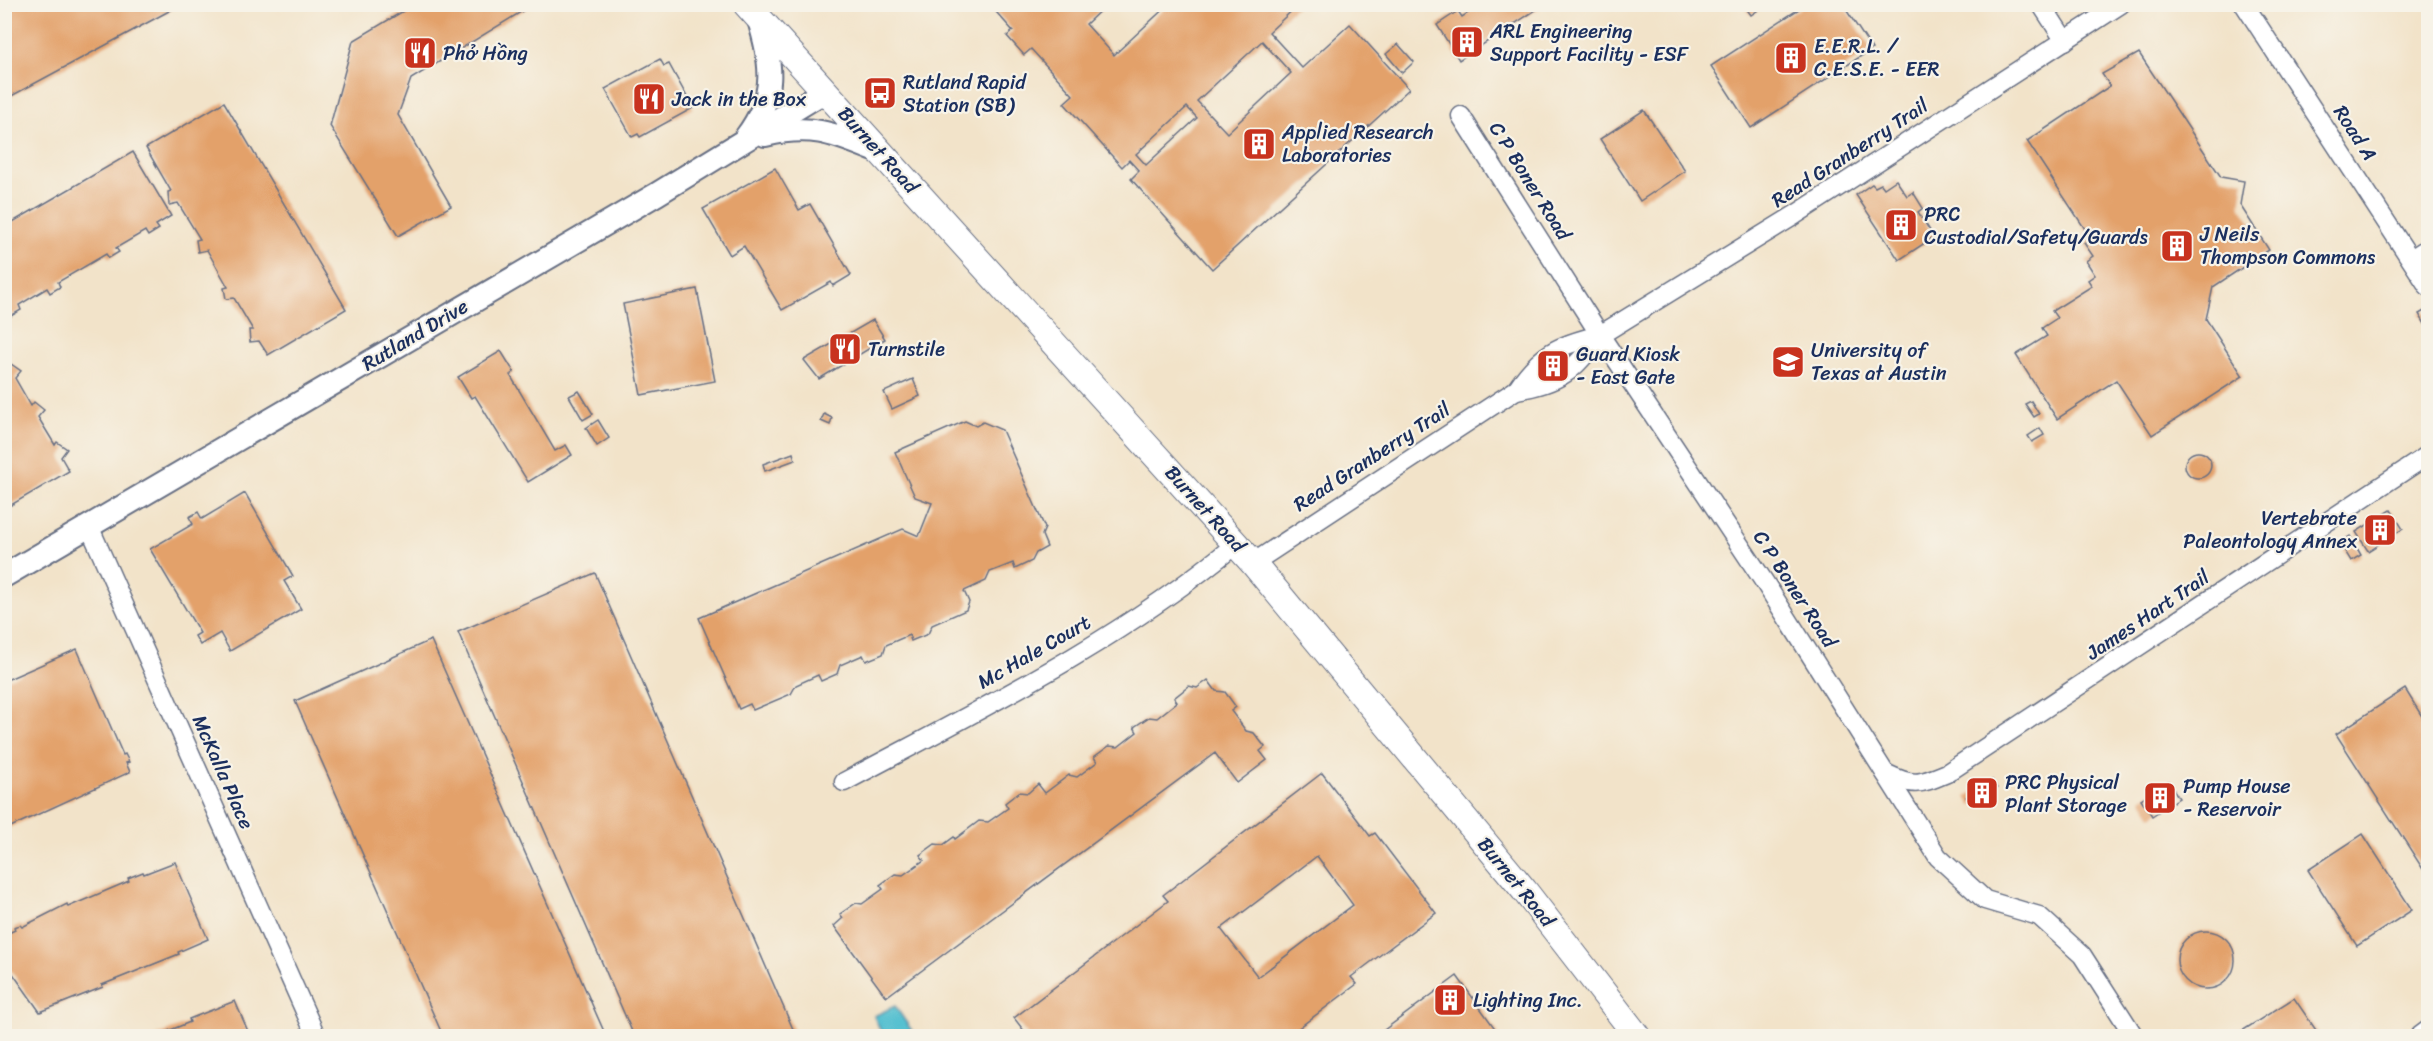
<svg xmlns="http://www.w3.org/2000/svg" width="2433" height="1041" viewBox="0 0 2433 1041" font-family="Sriracha,sans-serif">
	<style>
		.water { fill: #55c0d0; stroke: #387897; stroke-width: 1.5 }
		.building { fill: #e3a16a; fill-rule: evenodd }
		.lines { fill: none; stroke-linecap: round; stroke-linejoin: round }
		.minor-casing { stroke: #666e83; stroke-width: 21 }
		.tertiary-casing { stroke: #666e83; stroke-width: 26 }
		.secondary-casing { stroke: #666e83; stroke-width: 28 }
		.minor { stroke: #fff; stroke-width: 18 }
		.tertiary { stroke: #fff; stroke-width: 22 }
		.secondary { stroke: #fff; stroke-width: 26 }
		.labels { text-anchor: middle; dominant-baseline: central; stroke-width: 4.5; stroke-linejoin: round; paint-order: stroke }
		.poi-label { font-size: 20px; fill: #1b2f5e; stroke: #f7f3e8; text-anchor: start }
		.street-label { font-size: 20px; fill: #1b2f5e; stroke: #f7f3e8 }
	</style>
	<rect width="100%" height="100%" fill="#f7f3e8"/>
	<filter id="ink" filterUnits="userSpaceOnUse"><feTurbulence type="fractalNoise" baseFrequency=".0167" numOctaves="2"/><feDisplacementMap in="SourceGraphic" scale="12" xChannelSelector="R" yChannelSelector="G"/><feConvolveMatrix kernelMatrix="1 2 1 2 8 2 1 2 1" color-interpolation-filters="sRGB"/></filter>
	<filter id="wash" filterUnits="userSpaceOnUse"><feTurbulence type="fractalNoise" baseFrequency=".008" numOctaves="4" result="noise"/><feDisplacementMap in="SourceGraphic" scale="24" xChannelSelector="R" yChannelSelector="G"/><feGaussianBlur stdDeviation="1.35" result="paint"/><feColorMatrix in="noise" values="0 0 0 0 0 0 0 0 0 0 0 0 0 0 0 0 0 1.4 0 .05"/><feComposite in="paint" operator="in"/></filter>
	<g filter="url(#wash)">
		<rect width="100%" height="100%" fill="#f2e3c9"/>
		<polygon class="water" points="895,1006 912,1031 902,1036 883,1036 874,1016"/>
		<g id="blocks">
			<g class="building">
				<polygon points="4,4 182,4 4,100"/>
				<polygon points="415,4 534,4 411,79 398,115 451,206 398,236 330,126 353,41"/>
				<path d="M989 4H1107L1086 24 1114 55 1169 4H1299L1269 32 1302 68 1350 24 1409 89 1212 269 1131 179 1139 171 1129 160 1122 167 1064 103 1073 95 1031 49 1024 55 1007 36 1013 31ZM1262 41 1291 73 1227 133 1197 101ZM1187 107 1197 118 1146 165 1136 154Z"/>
				<polygon points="1482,4 1545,4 1459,60 1437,25 1458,11 1462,17"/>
				<polygon points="1743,4 1767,4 1751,15"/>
				<polygon points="1805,5 1843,5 1872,49 1751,128 1711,66"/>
				<polygon points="1398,44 1414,62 1402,73 1386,54"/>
				<polygon points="2139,53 2221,177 2244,181 2240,205 2269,250 2213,287 2210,301 2206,319 2243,376 2152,435 2116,380 2057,419 2016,355 2047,336 2042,328 2057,318 2052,311 2092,286 2088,280 2095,275 2086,261 2093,256 2084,243 2091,238 2027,141 2110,86 2102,74"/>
				<polygon points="660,59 664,66 669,64 693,108 640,137 638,134 632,137 605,89"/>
				<polygon points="224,102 346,309 268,355 259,341 250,342 249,330 253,330 234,298 226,299 224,288 228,287 207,250 198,252 196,240 200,239 178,203 169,205 168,192 171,191 146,148"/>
				<polygon points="1644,110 1685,171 1640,201 1600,139"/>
				<polygon points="133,152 171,216 156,225 159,229 148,236 145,231 116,248 119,252 109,258 106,254 58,282 60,287 50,293 47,288 19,305 21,310 11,316 8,311 4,313 4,227"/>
				<polygon points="775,168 799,210 810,204 851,275 833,286 831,282 782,310 744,246 730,255 703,209"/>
				<polygon points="1896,180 1907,196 1913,192 1923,208 1918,212 1934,237 1899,260 1856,195 1872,184 1875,187 1881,184 1884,188"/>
				<polygon points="697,289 715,381 641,395 623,304"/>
				<polygon points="2424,311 2428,319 2425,324 2419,314"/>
				<polygon points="873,320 885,339 819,379 804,360"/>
				<polygon points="501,351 514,372 510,375 555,451 566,445 572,455 528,482 475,396 471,398 458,377"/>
				<polygon points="4,360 9,367 11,364 21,371 15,378 31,406 34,402 44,410 38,417 55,445 57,442 67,449 61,457 69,471 6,508"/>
				<polygon points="1555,361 1559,366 1550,371 1547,366"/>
				<polygon points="913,379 920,396 892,409 884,392"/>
				<polygon points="579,391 593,414 583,420 569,396"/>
				<polygon points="2031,401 2039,414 2034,417 2025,404"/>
				<polygon points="824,414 832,418 830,425 821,421"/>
				<polygon points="598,420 609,438 597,446 586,428"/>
				<polygon points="965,421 976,426 983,422 1002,430 1045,528 1042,535 1047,547 1036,553 1032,561 1015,569 1013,563 990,572 986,581 964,591 969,602 966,610 932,625 928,634 911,641 909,635 886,645 883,654 866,661 863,655 840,665 837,674 821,681 818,675 796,685 791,694 753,710 750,704 739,709 699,618 903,529 919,536 932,503 915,497 895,452"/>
				<polygon points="2040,428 2044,435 2032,442 2028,436"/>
				<circle cx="2198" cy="465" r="13"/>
				<polygon points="793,453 795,460 765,471 763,464"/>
				<polygon points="245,493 293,576 284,581 301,609 230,651 220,633 200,645 195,636 200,633 150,549 193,524 189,517 198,512 202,519"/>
				<polygon points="2391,510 2403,529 2368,551 2356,532"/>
				<polygon points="2350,536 2361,555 2351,561 2340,543"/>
				<polygon points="595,573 796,1036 634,1036 458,632"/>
				<polygon points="431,640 606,1036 443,1036 295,701"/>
				<polygon points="77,649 123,755 125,754 129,762 126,763 130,772 4,830 4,681"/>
				<polygon points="1208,680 1216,691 1225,692 1236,707 1231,711 1246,731 1254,733 1265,747 1260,751 1267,760 1237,783 1215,753 886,997 834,926 843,918 840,914 856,903 862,904 883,889 880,885 895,874 903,875 924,860 920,855 935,844 943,845 954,837 955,839 979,821 988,822 1008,808 1005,803 1019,792 1028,793 1038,784 1045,793 1069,775 1077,777 1097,762 1094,757 1109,746 1118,747 1137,732 1134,727 1149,717 1157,718 1177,702 1174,698 1189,686 1197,688"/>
				<polygon points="2405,689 2428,726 2428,877 2336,734"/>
				<path d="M1322 773 1370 836 1375 833 1436 913 1351 977 1357 984 1288 1036H1028L1014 1018 1168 901 1163 895ZM1317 856 1353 905 1258 977 1221 929Z"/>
				<polygon points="1992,780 1997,788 1971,805 1966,797"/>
				<polygon points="2168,781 2179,798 2152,816 2141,799"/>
				<polygon points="2363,834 2412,910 2357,946 2308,870"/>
				<polygon points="175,862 208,939 178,952 179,954 102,985 103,987 40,1012 4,961 4,935 15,930 14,927 20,925 22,927 67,904 68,907 129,881 128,878 143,872 144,874"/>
				<circle cx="2206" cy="960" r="29"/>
				<polygon points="1457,976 1499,1034 1496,1036 1376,1036"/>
				<polygon points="2294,998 2320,1036 2234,1036"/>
				<polygon points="235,1001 250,1036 156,1036 190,1022 189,1019"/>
			</g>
		</g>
	</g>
	<g filter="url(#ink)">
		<use href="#blocks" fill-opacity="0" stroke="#666e83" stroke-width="1.5"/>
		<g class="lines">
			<defs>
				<g id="minor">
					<polyline points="2041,4 2065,41"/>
					<polyline points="2244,4 2428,286"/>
					<polyline points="1461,116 1600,335 1765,583 1938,857 1985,900 2039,916 2082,955 2134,1036"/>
					<polyline points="2411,259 2428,248"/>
					<path d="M1516 390C1560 383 1575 371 1600 335"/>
					<polyline points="89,526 316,1036"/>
					<path d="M1253 563 1516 390C1541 353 1558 345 1600 335L1795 215 2121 4"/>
					<path d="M1885 773C1914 787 1918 785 1947 773L2428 455"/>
					<path d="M844 782C979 710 1118 642 1236 544"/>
					<polyline points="2420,1036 2428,1030"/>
				</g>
				<g id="tertiary">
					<path d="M765 135C815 123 836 135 882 153"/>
					<path d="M746 137C777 96 773 64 758 17"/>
					<polyline points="4,576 657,194 825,91"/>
				</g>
				<polyline id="secondary" points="746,4 1253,563 1524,890 1637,1036"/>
			</defs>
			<use href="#minor" class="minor-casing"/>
			<use href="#tertiary" class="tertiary-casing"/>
			<use href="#secondary" class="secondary-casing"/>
			<use href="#minor" class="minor"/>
			<use href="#tertiary" class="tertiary"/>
			<use href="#secondary" class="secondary"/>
		</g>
	</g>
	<defs>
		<symbol id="building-square" viewBox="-11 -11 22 22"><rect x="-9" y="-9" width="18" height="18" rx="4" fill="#c8321e" stroke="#f7f3e8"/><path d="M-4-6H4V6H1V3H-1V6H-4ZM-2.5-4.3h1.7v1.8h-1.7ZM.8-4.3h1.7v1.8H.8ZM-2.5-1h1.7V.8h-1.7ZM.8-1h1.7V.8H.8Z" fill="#fff"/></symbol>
		<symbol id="restaurant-square" viewBox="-11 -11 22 22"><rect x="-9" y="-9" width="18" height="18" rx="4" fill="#c8321e" stroke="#f7f3e8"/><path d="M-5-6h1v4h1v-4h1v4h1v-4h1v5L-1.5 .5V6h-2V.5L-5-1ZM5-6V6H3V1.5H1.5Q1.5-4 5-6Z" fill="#fff"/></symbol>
		<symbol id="bus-square" viewBox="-11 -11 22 22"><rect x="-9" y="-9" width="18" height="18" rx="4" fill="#c8321e" stroke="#f7f3e8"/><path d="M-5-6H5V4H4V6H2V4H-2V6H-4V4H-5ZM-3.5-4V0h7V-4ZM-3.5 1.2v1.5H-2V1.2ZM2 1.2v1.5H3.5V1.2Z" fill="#fff"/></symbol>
		<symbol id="university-square" viewBox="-11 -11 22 22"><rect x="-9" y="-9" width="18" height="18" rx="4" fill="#c8321e" stroke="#f7f3e8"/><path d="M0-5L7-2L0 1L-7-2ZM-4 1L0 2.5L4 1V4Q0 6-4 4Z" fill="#fff"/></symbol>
	</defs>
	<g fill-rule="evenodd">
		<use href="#building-square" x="1448" y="23" width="38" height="38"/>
		<use href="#restaurant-square" x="401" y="34" width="38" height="38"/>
		<use href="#building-square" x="1772" y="39" width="38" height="38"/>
		<use href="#bus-square" x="861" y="74" width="38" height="38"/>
		<use href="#restaurant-square" x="630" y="80" width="38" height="38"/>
		<use href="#building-square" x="1240" y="125" width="38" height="38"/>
		<use href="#building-square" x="1882" y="206" width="38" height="38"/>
		<use href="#building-square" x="2158" y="227" width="38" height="38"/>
		<use href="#restaurant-square" x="826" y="330" width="38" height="38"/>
		<use href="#university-square" x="1769" y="343" width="38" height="38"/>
		<use href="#building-square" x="1534" y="347" width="38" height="38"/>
		<use href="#building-square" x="2361" y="511" width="38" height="38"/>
		<use href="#building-square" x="1963" y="774" width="38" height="38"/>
		<use href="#building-square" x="2141" y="779" width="38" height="38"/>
		<use href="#building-square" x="1431" y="981" width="38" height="38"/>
	</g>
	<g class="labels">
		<g class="poi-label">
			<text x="1490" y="31">ARL Engineering<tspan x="1490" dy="23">Support Facility - ESF</tspan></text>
			<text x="1814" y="46">E.E.R.L. /<tspan x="1814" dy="23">C.E.S.E. - EER</tspan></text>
			<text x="443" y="53">Phở Hồng</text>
			<text x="903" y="82">Rutland Rapid<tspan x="903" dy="23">Station (SB)</tspan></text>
			<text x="672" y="99">Jack in the Box</text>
			<text x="1282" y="132">Applied Research<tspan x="1282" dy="23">Laboratories</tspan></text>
			<text x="1924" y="214">PRC<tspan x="1924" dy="23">Custodial/Safety/Guards</tspan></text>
			<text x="2200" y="234">J Neils<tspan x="2200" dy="23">Thompson Commons</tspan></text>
			<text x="868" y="349">Turnstile</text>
			<text x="1811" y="350">University of<tspan x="1811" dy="23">Texas at Austin</tspan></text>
			<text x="1576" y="354">Guard Kiosk<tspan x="1576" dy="23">- East Gate</tspan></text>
			<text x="2357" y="518" text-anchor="end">Vertebrate<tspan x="2357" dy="23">Paleontology Annex</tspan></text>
			<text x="2005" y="782">PRC Physical<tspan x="2005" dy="23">Plant Storage</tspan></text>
			<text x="2183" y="786">Pump House<tspan x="2183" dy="23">- Reservoir</tspan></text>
			<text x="1473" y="1000">Lighting Inc.</text>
		</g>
		<g class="street-label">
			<text transform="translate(2355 133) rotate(57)">Road A</text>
			<text transform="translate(878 150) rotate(48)">Burnet Road</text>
			<text transform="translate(1850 153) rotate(-33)">Read Granberry Trail</text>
			<text transform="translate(1530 181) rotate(58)">C P Boner Road</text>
			<text transform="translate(415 335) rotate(-31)">Rutland Drive</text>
			<text transform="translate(1372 457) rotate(-33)">Read Granberry Trail</text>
			<text transform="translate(1205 509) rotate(48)">Burnet Road</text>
			<text transform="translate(1795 589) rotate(57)">C P Boner Road</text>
			<text transform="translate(2148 615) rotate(-34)">James Hart Trail</text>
			<text transform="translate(1034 652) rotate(-30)">Mc Hale Court</text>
			<text transform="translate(223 772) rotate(66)">McKalla Place</text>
			<text transform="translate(1516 882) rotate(51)">Burnet Road</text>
		</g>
	</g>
	<rect width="2433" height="1041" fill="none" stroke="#f7f3e8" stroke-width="24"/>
</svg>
